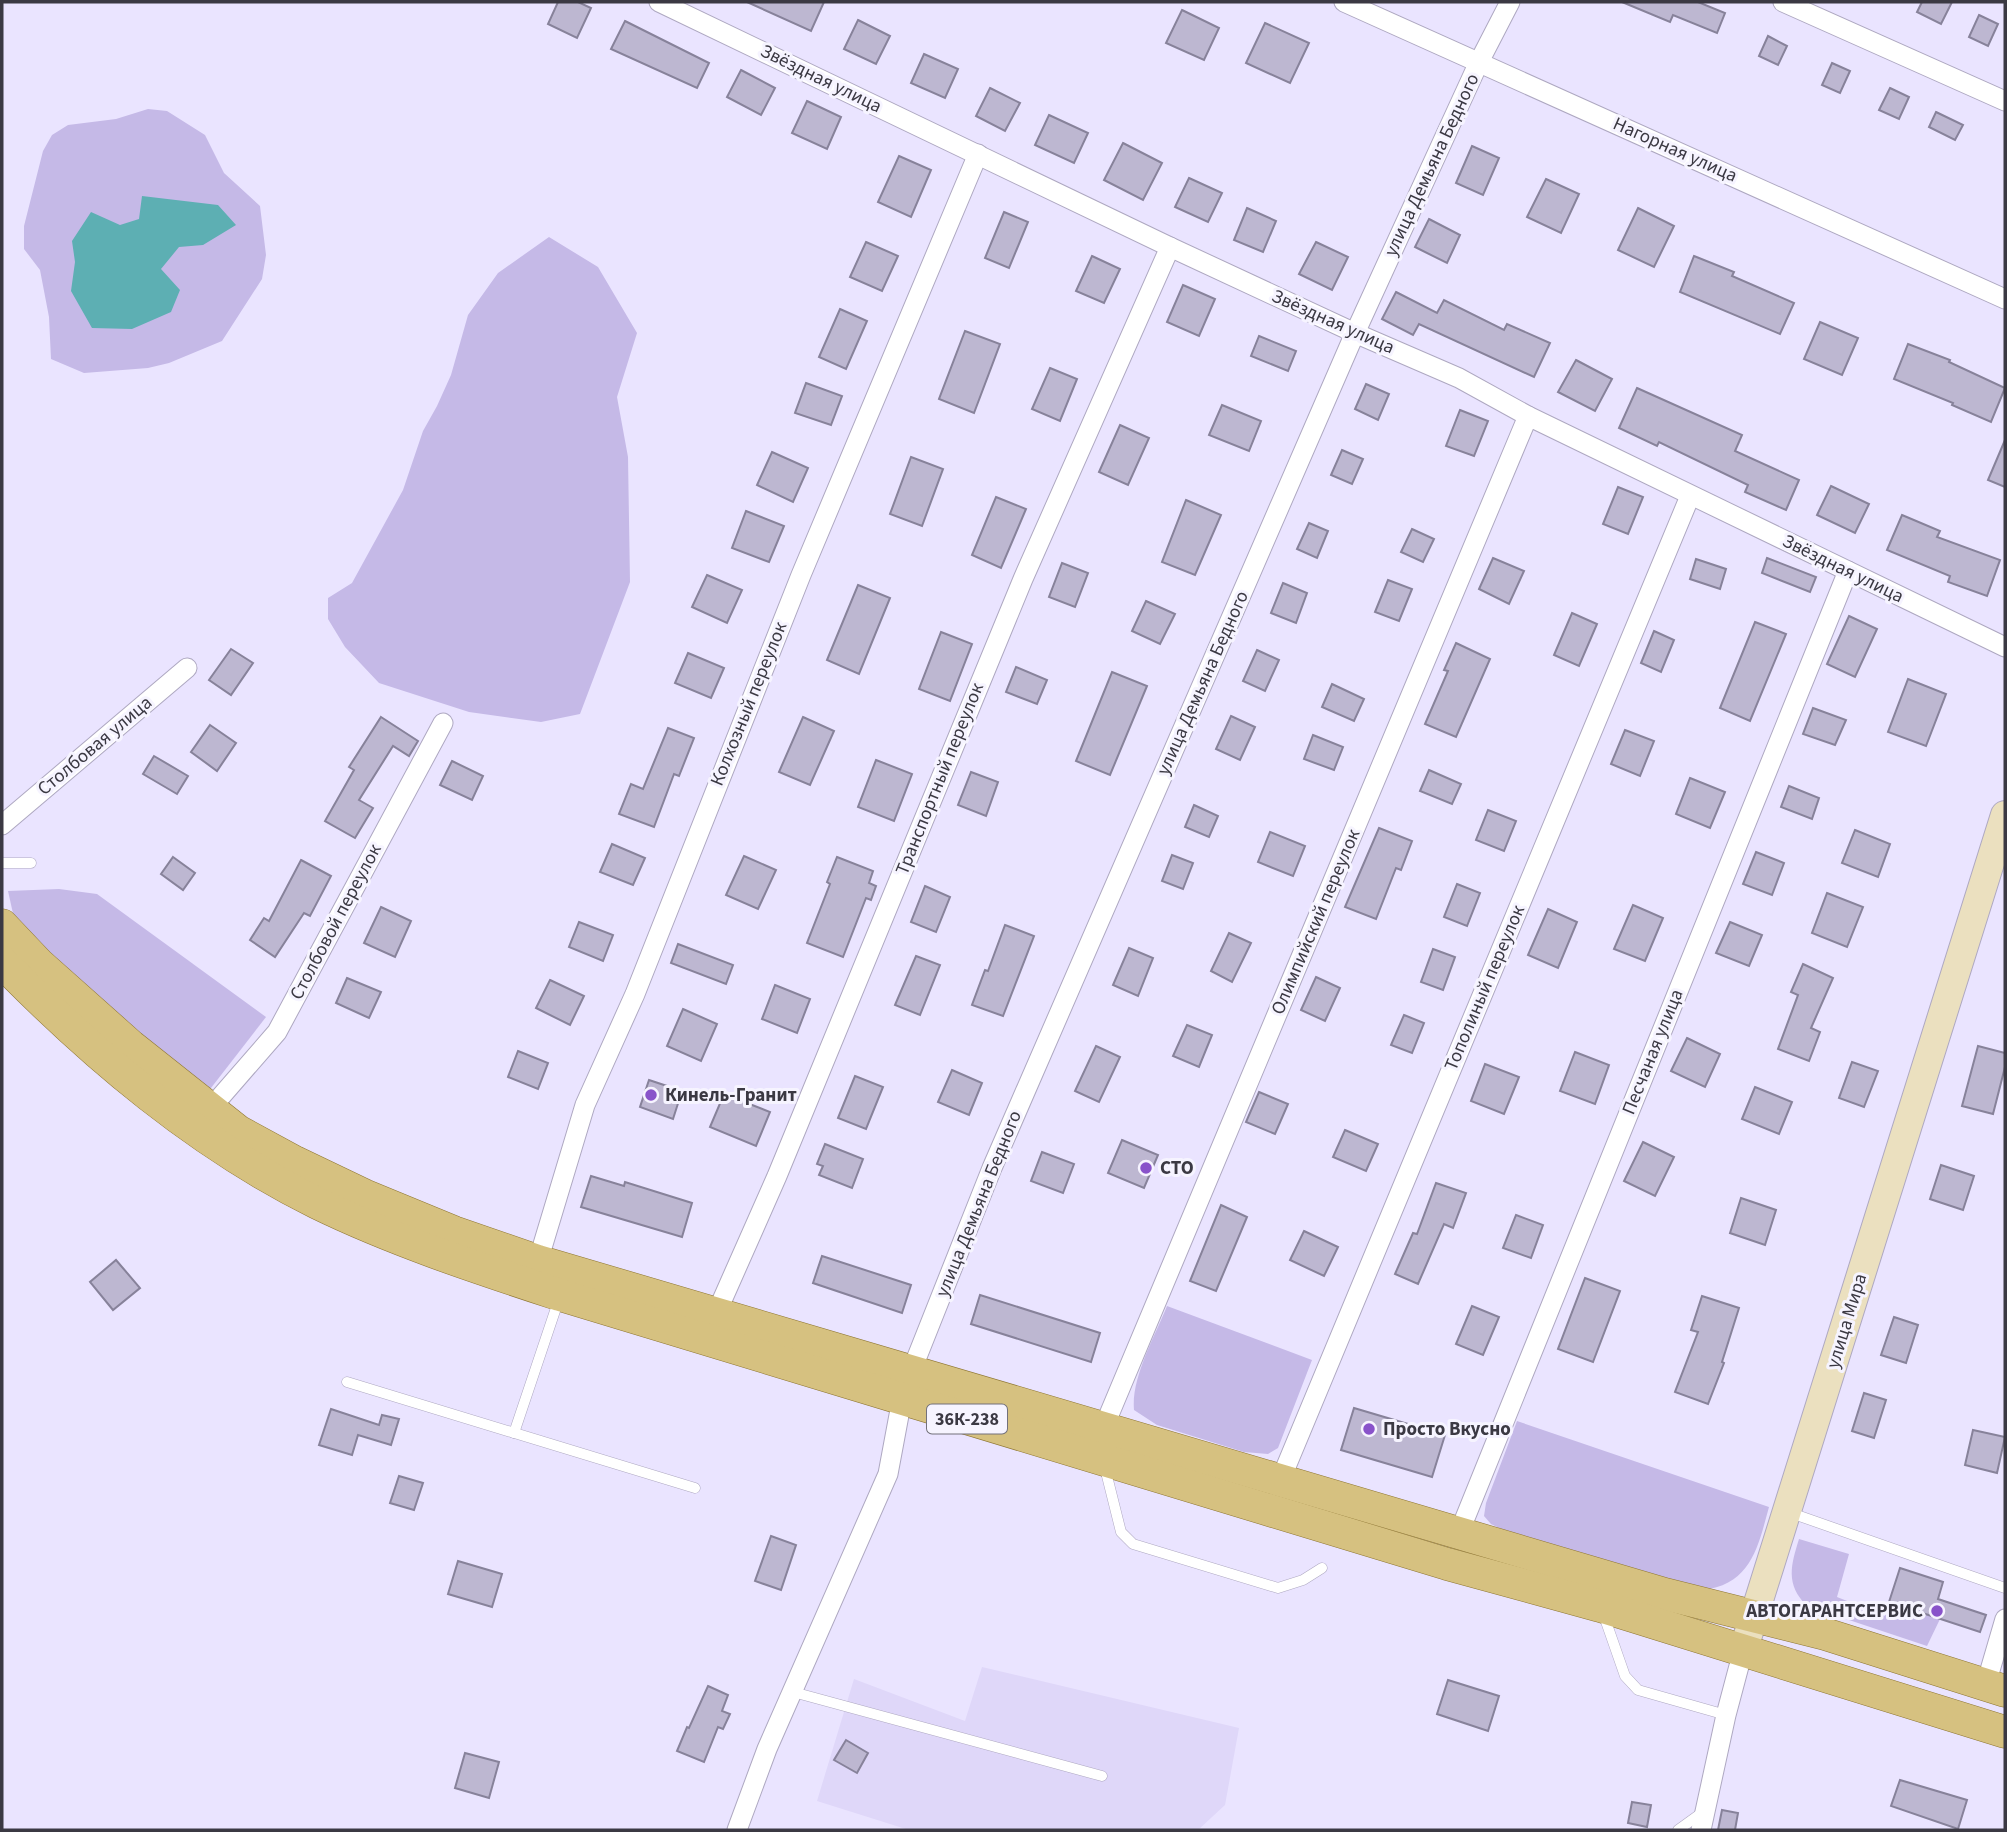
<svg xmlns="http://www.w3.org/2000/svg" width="2007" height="1832" viewBox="0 0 2007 1832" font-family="'Source Sans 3',sans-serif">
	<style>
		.built { fill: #dfd7f9 }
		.green { fill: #c5b9e7 }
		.water { fill: #5dafb3 }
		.building { fill: #bdb7d1; stroke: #87829a; stroke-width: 2 }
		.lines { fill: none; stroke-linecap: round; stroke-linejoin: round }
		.lane-casing { stroke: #aea8c1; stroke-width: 11 }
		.street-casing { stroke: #aea8c1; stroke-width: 21 }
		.secondary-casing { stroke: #aea8c1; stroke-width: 30 }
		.primary-casing { stroke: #8e7633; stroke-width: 33 }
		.lane { stroke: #fff; stroke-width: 10 }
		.street { stroke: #fff; stroke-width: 19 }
		.secondary { stroke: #ebe0bf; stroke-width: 28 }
		.primary { stroke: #d6c180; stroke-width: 32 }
		.poi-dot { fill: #8953ca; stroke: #f6f4ff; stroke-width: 2.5 }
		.labels { text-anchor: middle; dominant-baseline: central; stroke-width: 6; stroke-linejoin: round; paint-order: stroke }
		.shield { fill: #f6f4ff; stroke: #73717b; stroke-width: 2 }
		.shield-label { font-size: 18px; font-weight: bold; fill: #3b3943 }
		.street-label { font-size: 19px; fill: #3b3943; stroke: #f6f4ff }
		.poi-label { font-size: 19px; font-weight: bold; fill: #3b3943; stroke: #f6f4ff; text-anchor: start }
	</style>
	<rect width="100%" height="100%" fill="#eae4ff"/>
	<polygon class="built" points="982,1667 1239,1728 1225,1805 1198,1830 909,1830 817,1801 854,1679 965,1721"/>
	<g class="green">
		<polygon points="148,109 167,111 205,135 224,173 260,206 266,255 262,279 222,341 169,363 148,368 84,373 51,359 49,317 40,270 24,249 24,226 43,151 52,135 68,125 116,119"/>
		<polygon points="549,237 598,267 637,333 617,397 628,457 630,582 580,714 541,722 469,712 379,683 345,647 328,619 328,598 352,583 403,490 423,431 437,406 451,375 468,315 498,273"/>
		<polygon points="59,889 97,894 266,1017 204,1097 16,927 8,891"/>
		<path d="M1167 1306 1312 1360 1278 1448 1268 1454 1244 1452 1157 1425 1134 1410C1131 1378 1155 1336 1167 1306Z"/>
		<path d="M1517 1421 1769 1507C1758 1547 1751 1585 1702 1590L1507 1532 1491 1524 1484 1516 1486 1503Z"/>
		<path d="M1799 1539 1849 1554 1837 1597 1885 1616 1889 1602 1940 1619 1927 1646 1807 1606C1785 1584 1791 1565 1799 1539Z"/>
	</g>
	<polygon class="water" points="142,196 218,205 236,225 203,245 179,247 161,269 180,290 171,312 132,329 92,328 71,291 75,262 72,241 91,212 120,225 139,219"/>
	<g class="building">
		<polygon points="558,2 578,2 591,8 577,38 548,24"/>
		<polygon points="747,2 824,2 811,31"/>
		<polygon points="1622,2 1698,2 1725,13 1717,33 1673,15 1670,22"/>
		<polygon points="1922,2 1952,2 1941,24 1917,12"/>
		<polygon points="1182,10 1219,28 1204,60 1166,43"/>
		<polygon points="1979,15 1998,24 1988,46 1969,37"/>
		<polygon points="858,20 890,36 876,64 844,49"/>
		<polygon points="625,21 709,63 697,88 611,49"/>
		<polygon points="1265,23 1309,43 1290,83 1246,63"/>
		<polygon points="1768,36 1787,46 1778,65 1759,56"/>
		<polygon points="924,54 958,69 945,98 911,83"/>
		<polygon points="1832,63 1850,71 1840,93 1822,85"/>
		<polygon points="741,70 775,88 761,115 727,97"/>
		<polygon points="990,88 1020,103 1005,131 976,116"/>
		<polygon points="1890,88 1909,97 1899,119 1879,110"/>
		<polygon points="807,101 841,117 827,149 792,133"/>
		<polygon points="1936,112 1963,125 1955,140 1929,127"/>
		<polygon points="1049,115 1088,133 1074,163 1035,145"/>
		<polygon points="1123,143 1162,163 1143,200 1104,180"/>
		<polygon points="1472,146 1499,158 1483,195 1456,183"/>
		<polygon points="899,156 931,170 911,217 878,202"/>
		<polygon points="1189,178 1222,193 1208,222 1175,207"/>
		<polygon points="1546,179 1579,194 1561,233 1527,217"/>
		<polygon points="1247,208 1276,221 1263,252 1234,240"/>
		<polygon points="1638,208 1674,226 1654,267 1618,250"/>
		<polygon points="1004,212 1028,222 1009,268 985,258"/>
		<polygon points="1429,219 1460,235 1447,263 1415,247"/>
		<polygon points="866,242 898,256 882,291 850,277"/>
		<polygon points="1316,242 1348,257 1332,290 1299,274"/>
		<polygon points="1092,256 1120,269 1104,303 1076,291"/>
		<polygon points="1694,256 1734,272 1732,276 1794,303 1780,334 1680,292"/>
		<polygon points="1183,285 1215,299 1199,336 1167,322"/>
		<polygon points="1396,292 1437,313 1444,300 1504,330 1507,324 1550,343 1534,377 1419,324 1413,335 1382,319"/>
		<polygon points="840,309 867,321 846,369 819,357"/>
		<polygon points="1820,322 1858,338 1842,375 1804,359"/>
		<polygon points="965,331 1000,344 974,413 939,399"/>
		<polygon points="1259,336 1296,351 1288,371 1251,356"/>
		<polygon points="1908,344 1950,360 1949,362 2005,388 1991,422 1952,405 1953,403 1894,379"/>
		<polygon points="1576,360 1612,379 1595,411 1558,392"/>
		<polygon points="1050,368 1077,379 1060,421 1032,409"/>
		<polygon points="806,383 842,396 831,425 795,413"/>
		<polygon points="1366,384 1389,394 1378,420 1355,409"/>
		<polygon points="1637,388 1742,435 1735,451 1799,480 1786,510 1745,492 1748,485 1659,442 1657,446 1619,428"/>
		<polygon points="1222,405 1261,421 1249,451 1209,435"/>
		<polygon points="1460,410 1488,421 1474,456 1446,446"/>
		<polygon points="1120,425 1149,438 1128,485 1099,472"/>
		<polygon points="2005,440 2005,487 1988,480"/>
		<polygon points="1342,450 1363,459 1352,484 1331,475"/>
		<polygon points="772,452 808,468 793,502 757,485"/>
		<polygon points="911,457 943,469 922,526 890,514"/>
		<polygon points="1831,486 1869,504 1855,533 1817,515"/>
		<polygon points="1618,487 1643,497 1628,534 1603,524"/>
		<polygon points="996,497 1026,509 1001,568 972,555"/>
		<polygon points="1186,500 1221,515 1195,575 1162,562"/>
		<polygon points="746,511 784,526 769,562 732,548"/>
		<polygon points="1902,515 1940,531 1937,537 2000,560 1987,596 1948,582 1950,576 1887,550"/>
		<polygon points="1309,523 1328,531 1317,558 1297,549"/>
		<polygon points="1412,529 1434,539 1423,562 1401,552"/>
		<polygon points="1493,558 1524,571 1509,604 1479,589"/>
		<polygon points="1767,558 1816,577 1810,592 1762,573"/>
		<polygon points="1696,559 1726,569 1720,589 1690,579"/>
		<polygon points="1062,563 1088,573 1075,607 1049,597"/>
		<polygon points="707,575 742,590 727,623 692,607"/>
		<polygon points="1388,580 1412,589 1399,621 1375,612"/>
		<polygon points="1283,583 1307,593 1296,623 1271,613"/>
		<polygon points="858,585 890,598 859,674 827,660"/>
		<polygon points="1146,601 1175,614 1160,644 1132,631"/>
		<polygon points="1572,613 1597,624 1579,666 1554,655"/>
		<polygon points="1849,616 1877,629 1855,677 1827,664"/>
		<polygon points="1755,622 1786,634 1750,721 1720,708"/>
		<polygon points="1654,631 1674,640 1661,672 1641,663"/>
		<polygon points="941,632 972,644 950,701 919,689"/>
		<polygon points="1456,643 1490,659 1456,737 1425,724 1448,671 1444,670"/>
		<polygon points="231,649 253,663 231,695 209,680"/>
		<polygon points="1257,650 1279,660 1265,691 1243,681"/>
		<polygon points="688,653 724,668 711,698 675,683"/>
		<polygon points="1016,667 1047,680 1037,704 1006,692"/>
		<polygon points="1112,672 1147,686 1110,775 1076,761"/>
		<polygon points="1908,679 1946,694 1926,746 1888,732"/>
		<polygon points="1332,684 1364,699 1354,721 1322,707"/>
		<polygon points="1813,708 1846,720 1835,745 1803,734"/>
		<polygon points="1231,716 1255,727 1240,760 1216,749"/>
		<polygon points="381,717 418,741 409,756 393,746 359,800 373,808 355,838 325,821 354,770 349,767"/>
		<polygon points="803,717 834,731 810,785 779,772"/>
		<polygon points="210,725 236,743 217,771 191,752"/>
		<polygon points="668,728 694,738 679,776 674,774 654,827 619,814 631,784 643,789"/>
		<polygon points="1625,730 1654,741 1640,776 1611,764"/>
		<polygon points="1313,735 1343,747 1334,770 1304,759"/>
		<polygon points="154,756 188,776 177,794 143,774"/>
		<polygon points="876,760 912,774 894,821 858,807"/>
		<polygon points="452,761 483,776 472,800 440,785"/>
		<polygon points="1429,770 1461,784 1452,804 1420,791"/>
		<polygon points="971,772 998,782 986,816 958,805"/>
		<polygon points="1690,778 1725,792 1710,828 1676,814"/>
		<polygon points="1789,786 1819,798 1812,819 1781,807"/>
		<polygon points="1194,805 1218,816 1209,837 1185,827"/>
		<polygon points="1488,810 1516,821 1504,851 1476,840"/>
		<polygon points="1379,828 1412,841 1401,870 1396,868 1376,919 1345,907"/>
		<polygon points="1855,830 1890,844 1878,877 1842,863"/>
		<polygon points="1270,832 1305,846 1293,876 1258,862"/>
		<polygon points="612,844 645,858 633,885 600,872"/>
		<polygon points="1756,852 1784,863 1772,895 1743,884"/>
		<polygon points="1172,855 1193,863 1183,889 1162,881"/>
		<polygon points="744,856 776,870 758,909 726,895"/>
		<polygon points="173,857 195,873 183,890 161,874"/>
		<polygon points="837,857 873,871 869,883 876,886 871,900 866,898 843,957 807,943 830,884 827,882"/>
		<polygon points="301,860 331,876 310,916 304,913 275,957 250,940 264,918 269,921"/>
		<polygon points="1457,884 1480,893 1467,926 1444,917"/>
		<polygon points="925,886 950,897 936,932 911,922"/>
		<polygon points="1827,893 1863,907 1847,947 1812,933"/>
		<polygon points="1633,905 1663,918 1645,961 1614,949"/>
		<polygon points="381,907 411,921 395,957 364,943"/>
		<polygon points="1548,909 1577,922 1558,968 1528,955"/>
		<polygon points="579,922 613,935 603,961 569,947"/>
		<polygon points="1730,922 1762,935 1749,966 1716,953"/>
		<polygon points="1005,925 1034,936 1003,1016 972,1005 985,970 988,971"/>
		<polygon points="1229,933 1251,943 1232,982 1211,971"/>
		<polygon points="678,944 733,965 726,984 671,963"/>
		<polygon points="1129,948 1153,958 1138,996 1113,985"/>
		<polygon points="1433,949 1455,957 1443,990 1421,982"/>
		<polygon points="916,956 940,965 920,1015 895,1005"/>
		<polygon points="1803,964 1833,978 1811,1028 1820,1032 1809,1061 1778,1049 1798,995 1791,992"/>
		<polygon points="1316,977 1340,988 1325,1021 1301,1010"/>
		<polygon points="347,978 381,992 369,1018 336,1003"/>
		<polygon points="550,980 584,996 570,1025 536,1008"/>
		<polygon points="775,985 810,999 797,1033 762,1019"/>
		<polygon points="683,1009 717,1024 701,1061 667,1046"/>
		<polygon points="1404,1015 1424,1023 1412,1053 1391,1045"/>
		<polygon points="1187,1025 1212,1035 1199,1067 1173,1056"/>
		<polygon points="1687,1038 1720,1054 1705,1087 1671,1071"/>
		<polygon points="1096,1046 1120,1057 1099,1102 1075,1091"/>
		<polygon points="1978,1046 2005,1053 2005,1067 1993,1114 1962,1106"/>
		<polygon points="518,1051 548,1063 538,1089 508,1077"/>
		<polygon points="1575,1052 1609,1065 1595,1104 1560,1091"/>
		<polygon points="1852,1062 1878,1071 1864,1107 1839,1098"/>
		<polygon points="1485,1064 1519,1077 1504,1114 1471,1101"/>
		<polygon points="952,1070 982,1083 969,1115 938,1102"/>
		<polygon points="855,1076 883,1087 866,1129 838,1118"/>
		<polygon points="649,1080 682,1091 673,1119 640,1107"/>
		<polygon points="1755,1087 1792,1102 1779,1134 1742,1119"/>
		<polygon points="1259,1092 1288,1104 1275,1134 1246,1122"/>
		<polygon points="724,1094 770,1112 756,1146 710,1127"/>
		<polygon points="1345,1130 1378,1144 1366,1171 1333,1157"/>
		<polygon points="1122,1140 1158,1155 1144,1188 1108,1173"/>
		<polygon points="1643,1142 1674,1157 1655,1196 1624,1181"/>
		<polygon points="825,1144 863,1159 852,1188 819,1175 823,1166 817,1164"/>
		<polygon points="1042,1152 1074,1164 1063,1193 1031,1181"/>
		<polygon points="1941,1165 1974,1176 1963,1210 1930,1199"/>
		<polygon points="591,1176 624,1186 625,1182 692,1203 682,1237 581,1207"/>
		<polygon points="1436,1183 1466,1193 1453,1228 1444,1224 1418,1284 1395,1274 1413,1233 1417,1234"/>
		<polygon points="1741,1198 1776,1210 1765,1245 1730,1233"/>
		<polygon points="1221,1205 1247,1217 1216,1291 1190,1281"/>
		<polygon points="1516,1215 1543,1225 1531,1258 1503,1248"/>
		<polygon points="1304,1231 1338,1247 1324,1276 1290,1260"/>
		<polygon points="822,1256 911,1285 902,1313 813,1283"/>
		<polygon points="116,1260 140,1288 113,1310 90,1282"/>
		<polygon points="1585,1278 1620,1291 1593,1362 1558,1349"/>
		<polygon points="980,1295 1100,1333 1091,1362 971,1324"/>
		<polygon points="1702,1296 1739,1308 1722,1362 1724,1363 1708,1404 1675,1392 1698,1332 1691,1330"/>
		<polygon points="1472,1306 1499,1317 1483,1355 1456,1344"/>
		<polygon points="1894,1317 1918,1325 1906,1363 1881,1355"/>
		<polygon points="1864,1393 1886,1400 1874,1438 1852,1431"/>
		<polygon points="1354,1408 1445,1435 1432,1477 1341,1450"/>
		<polygon points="331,1409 379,1425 382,1415 399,1419 391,1445 358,1435 352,1455 319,1445"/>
		<polygon points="1973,1430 2005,1437 1997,1473 1965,1465"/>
		<polygon points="399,1476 423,1483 414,1510 390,1503"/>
		<polygon points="771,1536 796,1545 781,1590 755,1581"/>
		<polygon points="458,1561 502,1574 492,1607 448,1594"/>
		<polygon points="1900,1568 1943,1582 1938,1599 1986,1615 1980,1632 1889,1602"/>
		<polygon points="1448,1680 1499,1696 1488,1731 1437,1714"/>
		<polygon points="708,1686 728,1695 722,1711 730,1714 723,1729 718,1727 704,1762 677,1751 687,1727 689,1728"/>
		<polygon points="846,1740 868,1753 857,1773 834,1760"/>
		<polygon points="465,1753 499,1762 489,1798 455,1788"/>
		<polygon points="1900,1780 1967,1800 1958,1829 1891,1806"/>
		<polygon points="1632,1802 1651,1805 1647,1827 1628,1823"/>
		<polygon points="1722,1810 1738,1813 1735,1830 1718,1830"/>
	</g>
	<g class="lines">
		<defs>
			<g id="lane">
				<polyline points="2,863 31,863"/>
				<polyline points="347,1382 695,1488"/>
				<polyline points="514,1433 559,1299"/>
				<polyline points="1104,1464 1121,1532 1133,1544 1278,1588 1303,1580 1322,1568"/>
				<polyline points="1788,1512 2005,1588"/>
				<polyline points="1603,1613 1625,1676 1638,1690 1726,1715"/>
				<polyline points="793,1692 1102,1776"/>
				<polyline points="1678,1830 1703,1812"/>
			</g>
			<g id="street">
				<polyline points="659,2 1170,247 1355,333 1459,378 1528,416 2005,647"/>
				<polyline points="1344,2 2005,299"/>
				<polyline points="1783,2 2005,101"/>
				<polyline points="2,825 187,668"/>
				<polyline points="210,1109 277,1032 443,723"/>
				<polyline points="538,1261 585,1105 635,994 801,575 978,154"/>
				<polyline points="716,1314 777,1176 1023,579 1170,247"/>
				<polyline points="911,1372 992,1168 1355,333 1479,62 1510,2"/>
				<polyline points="1103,1429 1528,416"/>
				<polyline points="1280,1481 1690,496"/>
				<polyline points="1459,1533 1848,571"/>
				<polyline points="1986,1684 2005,1619"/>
				<polyline points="737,1830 767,1749 888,1474 902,1399"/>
				<polyline points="1701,1830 1726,1715 1743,1651"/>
			</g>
			<polyline id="secondary" points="1743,1651 2005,815"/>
			<g id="primary">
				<polyline points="2,925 39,964 131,1046 238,1131 295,1162 364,1195 454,1232 538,1261 1665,1594 1825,1634 2005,1691"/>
				<path d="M2 962C94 1056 198 1144 317 1203 395 1241 478 1268 560 1295L1447 1564 1600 1606 2005 1732"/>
			</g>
		</defs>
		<use href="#lane" class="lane-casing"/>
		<use href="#street" class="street-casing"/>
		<use href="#secondary" class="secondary-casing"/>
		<use href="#primary" class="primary-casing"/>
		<use href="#lane" class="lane"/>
		<use href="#street" class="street"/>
		<use href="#secondary" class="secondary"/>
		<use href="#primary" class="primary"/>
	</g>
	<g class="poi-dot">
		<circle cx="651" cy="1095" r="7"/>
		<circle cx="1146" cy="1168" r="7"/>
		<circle cx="1369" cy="1429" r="7"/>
		<circle cx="1937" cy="1611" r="7"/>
	</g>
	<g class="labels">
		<rect class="shield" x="927" y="1404.5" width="80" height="29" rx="5"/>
		<g class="shield-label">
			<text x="967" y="1419">36К-238</text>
		</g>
		<g class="street-label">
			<text transform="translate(821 79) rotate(26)">Звёздная улица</text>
			<text transform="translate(1675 150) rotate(24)">Нагорная улица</text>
			<text transform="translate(1432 165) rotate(-65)">улица Демьяна Бедного</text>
			<text transform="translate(1333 322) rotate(24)">Звёздная улица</text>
			<text transform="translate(1843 569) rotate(26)">Звёздная улица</text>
			<text transform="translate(1203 683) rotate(-66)">улица Демьяна Бедного</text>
			<text transform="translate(749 704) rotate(-68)">Колхозный переулок</text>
			<text transform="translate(95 746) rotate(-40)">Столбовая улица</text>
			<text transform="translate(940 779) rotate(-68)">Транспортный переулок</text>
			<text transform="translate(336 922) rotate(-62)">Столбовой переулок</text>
			<text transform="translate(1316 922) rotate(-67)">Олимпийский переулок</text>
			<text transform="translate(1485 988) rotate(-67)">Тополиный переулок</text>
			<text transform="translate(1653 1052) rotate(-68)">Песчаная улица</text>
			<text transform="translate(979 1204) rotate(-68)">улица Демьяна Бедного</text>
			<text transform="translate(1847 1321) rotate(-73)">улица Мира</text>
		</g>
		<g class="poi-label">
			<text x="665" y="1095">Кинель-Гранит</text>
			<text x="1160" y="1168">СТО</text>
			<text x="1383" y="1429">Просто Вкусно</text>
			<text x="1923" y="1611" text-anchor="end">АВТОГАРАНТСЕРВИС</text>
		</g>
	</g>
	<rect width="2007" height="1832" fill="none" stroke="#3b3943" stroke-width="7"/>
</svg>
